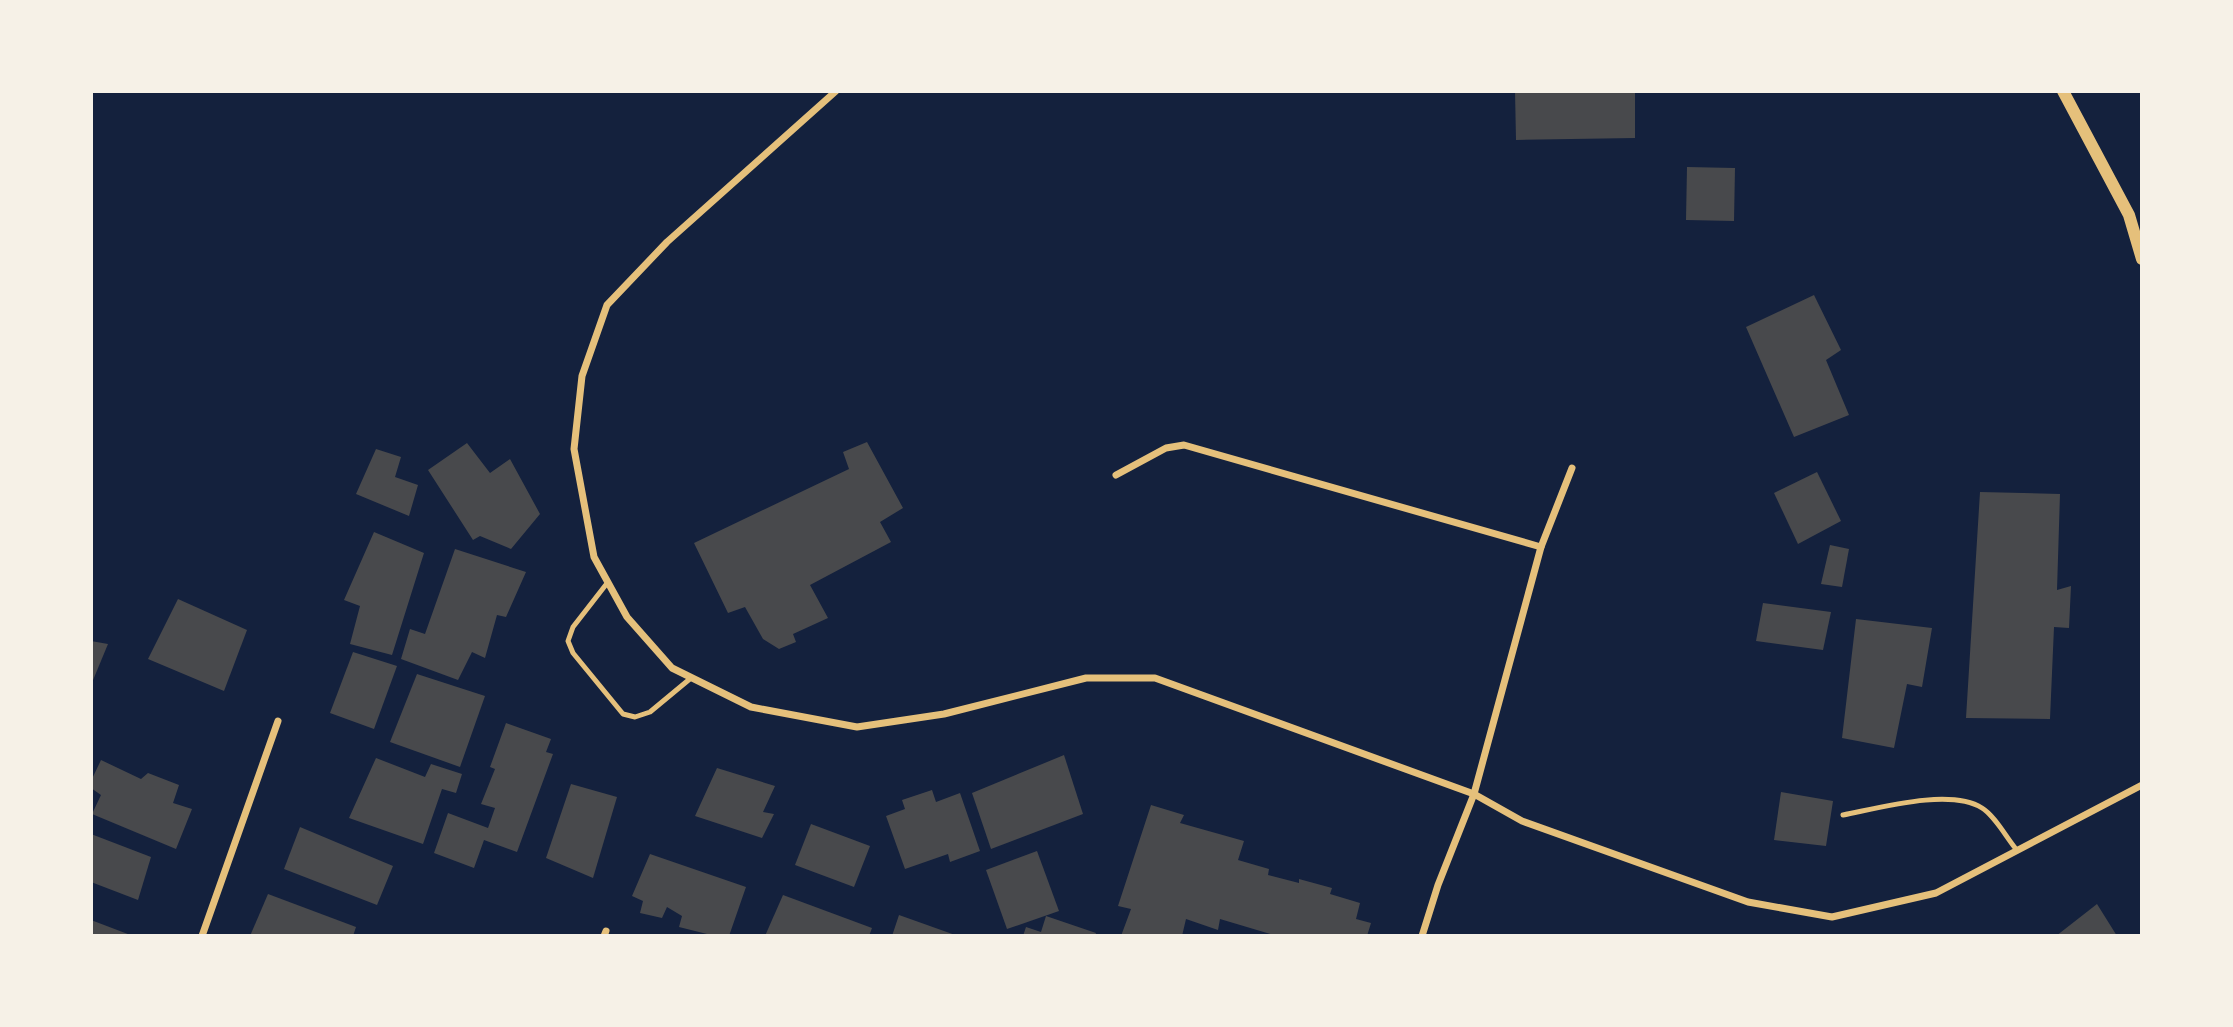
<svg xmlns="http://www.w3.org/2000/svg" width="2233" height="1027" viewBox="0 0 2233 1027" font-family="Jost,sans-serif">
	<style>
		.building { fill: #48494c }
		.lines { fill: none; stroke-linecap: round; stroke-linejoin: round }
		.service { stroke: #e5c07b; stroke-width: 5 }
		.minor { stroke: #e5c07b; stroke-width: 7 }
		.tertiary { stroke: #e5c07b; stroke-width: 12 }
	</style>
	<rect width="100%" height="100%" fill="#14213d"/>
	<g class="building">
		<polygon points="1515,91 1635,91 1635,138 1516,140"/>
		<polygon points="1687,167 1735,168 1734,221 1686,220"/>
		<polygon points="1814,295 1841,350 1826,360 1849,415 1794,437 1746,327"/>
		<polygon points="867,442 903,508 880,522 891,542 810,585 828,618 793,634 796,642 779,649 763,639 745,607 728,613 694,543 849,469 843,452"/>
		<polygon points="467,443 490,473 510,459 540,514 511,549 480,536 473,540 428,470"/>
		<polygon points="376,449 401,457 395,477 418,485 409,516 356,494"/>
		<polygon points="1817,472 1841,521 1798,544 1774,493"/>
		<polygon points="1980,492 2060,494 2057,590 2071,586 2069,628 2054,627 2050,719 1966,718"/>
		<polygon points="374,532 424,553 392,655 350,644 360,606 344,600"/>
		<polygon points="1830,545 1849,549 1842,587 1821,584"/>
		<polygon points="455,549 526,572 506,617 497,615 485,658 472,652 458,680 401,659 410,629 425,634"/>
		<polygon points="178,599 247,630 224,691 148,659"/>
		<polygon points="1763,603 1831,612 1823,650 1756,641"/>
		<polygon points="1856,619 1932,628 1922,687 1907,684 1894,748 1842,738"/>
		<polygon points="91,641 108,644 91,685"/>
		<polygon points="353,652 397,666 374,729 330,713"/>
		<polygon points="417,674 485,696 460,767 390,742"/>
		<polygon points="506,723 551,739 546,752 553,754 517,852 484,840 474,868 434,853 448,813 488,828 495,808 481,804 495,769 490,767"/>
		<polygon points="1064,755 1083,814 991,849 972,793"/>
		<polygon points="376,758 425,777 431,764 462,774 456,793 442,789 423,844 349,818"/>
		<polygon points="101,760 141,779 148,773 179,785 173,803 192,809 176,849 92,814 101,795 91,788 91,781"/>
		<polygon points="717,768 775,786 763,812 774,814 762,838 695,816"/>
		<polygon points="571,784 617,797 593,878 546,858"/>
		<polygon points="932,790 936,802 960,793 980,851 950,862 948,854 905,869 886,816 905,809 902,800"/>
		<polygon points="1781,792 1833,801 1826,846 1774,840"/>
		<polygon points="1151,805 1184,815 1180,823 1244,841 1238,860 1269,869 1268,875 1299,883 1299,879 1332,888 1330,894 1360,903 1356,919 1371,923 1367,936 1277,936 1220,919 1218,930 1186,919 1182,936 1121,936 1131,909 1118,906"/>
		<polygon points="811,824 870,846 854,887 795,865"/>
		<polygon points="300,827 393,866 377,905 284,869"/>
		<polygon points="91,834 151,857 138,900 91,882"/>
		<polygon points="1037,851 1059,911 1007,929 986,870"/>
		<polygon points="650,854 746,887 729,936 715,936 679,927 682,916 667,907 662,918 640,913 643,901 632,896"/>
		<polygon points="268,894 356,927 353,936 250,936"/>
		<polygon points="783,895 872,928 869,936 765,936"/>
		<polygon points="2097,904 2117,936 2056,936"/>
		<polygon points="899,915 958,936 892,936"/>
		<polygon points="1046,916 1096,933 1095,936 1023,936 1026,927 1041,932"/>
		<polygon points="91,920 133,936 91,936"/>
	</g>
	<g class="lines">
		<g class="service">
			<polyline points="608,582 573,627 568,641 573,653 623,714 635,717 650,712 691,678"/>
			<path d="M1843 815C1879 808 1950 788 1982 808 1995 816 2006 837 2016 849"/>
		</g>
		<g class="minor">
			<polyline points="836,91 667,242 607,305 582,376 574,449 594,557 627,617 672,668 751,707 857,727 944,714 1086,678 1155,678 1474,794 1522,821 1748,902 1832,917 1936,893 2142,785"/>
			<polyline points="1116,475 1166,448 1184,445 1541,547"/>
			<polyline points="202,936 278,721"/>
			<polyline points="604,936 606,931"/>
			<polyline points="1422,936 1438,885 1474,794 1541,547 1572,468"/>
		</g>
		<polyline class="tertiary" points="2063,91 2129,215 2142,259"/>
	</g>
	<rect width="2233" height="1027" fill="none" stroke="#f6f1e7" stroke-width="186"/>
</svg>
